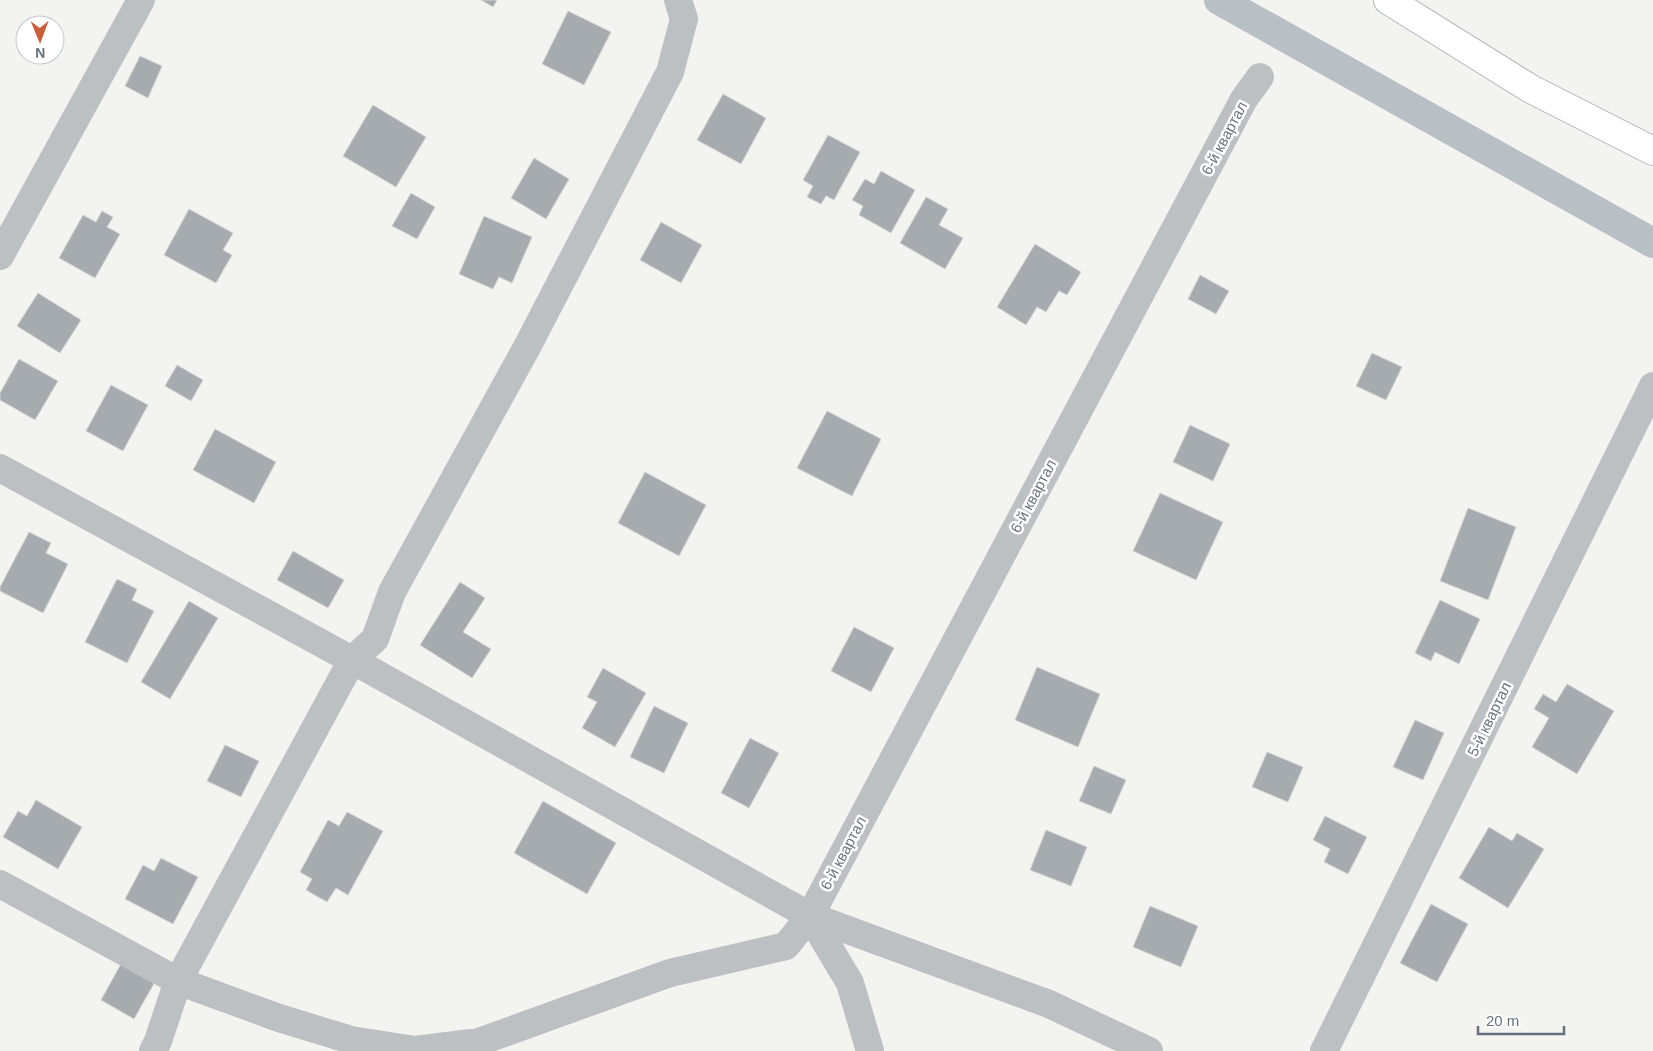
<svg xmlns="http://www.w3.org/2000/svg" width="1653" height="1051" viewBox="0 0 1653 1051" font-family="Helvetica,sans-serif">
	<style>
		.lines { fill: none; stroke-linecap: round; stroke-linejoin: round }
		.canal { stroke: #b8c0c5; stroke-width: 30 }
		.building { fill: #a5abaf; stroke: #d4d4d2 }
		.secondary-casing { stroke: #b1b5b9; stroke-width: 30 }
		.street { stroke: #bdc0c3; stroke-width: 28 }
		.secondary { stroke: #fff; stroke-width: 28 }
		.labels { text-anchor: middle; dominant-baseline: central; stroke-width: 5; stroke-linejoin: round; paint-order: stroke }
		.street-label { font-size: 15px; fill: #66727d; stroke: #fff }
	</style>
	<rect width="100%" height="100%" fill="#f3f3f0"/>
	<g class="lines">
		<polyline class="canal" points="1219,0 1653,243"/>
	</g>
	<g class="building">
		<polygon points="481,0 497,0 493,7"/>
		<polygon points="568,11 611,32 584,85 542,64"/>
		<polygon points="140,56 162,66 148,98 125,86"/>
		<polygon points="723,94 766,118 741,164 697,140"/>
		<polygon points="373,105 426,137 396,187 343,156"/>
		<polygon points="828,135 860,152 834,200 826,196 821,204 807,197 813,186 803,180"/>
		<polygon points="534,158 569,179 546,219 511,198"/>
		<polygon points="881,171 915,190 891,233 859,215 863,206 852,200 865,179 874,184"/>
		<polygon points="411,193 435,207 417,239 392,226"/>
		<polygon points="926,197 948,209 939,225 963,238 945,269 900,243"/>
		<polygon points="189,209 233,233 223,250 232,255 216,283 164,255"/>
		<polygon points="102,211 113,217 107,227 120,234 95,278 59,258 83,215 96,222"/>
		<polygon points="484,216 532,237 512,283 499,277 493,289 459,274"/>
		<polygon points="661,222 702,245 681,283 640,260"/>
		<polygon points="1035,244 1081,272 1067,295 1059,291 1046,312 1037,307 1026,325 997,307"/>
		<polygon points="1200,275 1229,291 1216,314 1188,299"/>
		<polygon points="38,293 81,320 60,353 17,326"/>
		<polygon points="1372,353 1402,367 1386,400 1356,386"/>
		<polygon points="19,359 58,381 35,420 0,400 0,393"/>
		<polygon points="177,365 203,380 191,401 165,386"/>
		<polygon points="111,385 148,405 123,451 86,431"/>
		<polygon points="827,411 881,439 852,496 797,468"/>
		<polygon points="1190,425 1230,444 1213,481 1173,462"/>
		<polygon points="215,429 276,462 254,503 193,470"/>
		<polygon points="645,472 706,505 679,556 618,523"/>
		<polygon points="1160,493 1223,522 1196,580 1133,551"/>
		<polygon points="1468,508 1516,527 1488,600 1440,581"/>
		<polygon points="29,532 51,543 46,553 68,564 43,613 0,591 0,587"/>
		<polygon points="293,551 344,580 328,608 277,580"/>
		<polygon points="117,579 137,589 132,600 154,611 127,663 85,642"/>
		<polygon points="460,582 485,598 463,632 491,649 472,678 420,645"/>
		<polygon points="1440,600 1480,619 1459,664 1435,652 1431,661 1415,653"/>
		<polygon points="189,601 218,618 170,699 141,682"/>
		<polygon points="854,627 894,648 871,692 831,671"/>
		<polygon points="1037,667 1100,694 1078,747 1015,720"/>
		<polygon points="603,668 646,693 615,747 582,728 597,702 587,697"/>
		<polygon points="1567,684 1614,711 1577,774 1532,747 1549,718 1534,709 1543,694 1556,702"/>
		<polygon points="654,706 688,723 664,773 630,757"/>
		<polygon points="1415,720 1444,733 1423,780 1393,767"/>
		<polygon points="750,738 779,753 749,808 721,793"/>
		<polygon points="225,745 259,761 241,797 207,781"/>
		<polygon points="1267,752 1303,767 1288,802 1252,787"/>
		<polygon points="1094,766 1126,780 1111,814 1079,801"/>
		<polygon points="36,800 82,827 58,869 3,837 18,811 27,816"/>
		<polygon points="543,801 616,843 587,894 514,853"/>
		<polygon points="347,812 383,831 348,895 336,888 327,902 306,890 312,879 300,872 328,820 339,826"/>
		<polygon points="1325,816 1367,837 1348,874 1324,862 1330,849 1313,840"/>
		<polygon points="1489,827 1512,841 1517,833 1544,849 1508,908 1459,878"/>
		<polygon points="1046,830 1087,847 1071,886 1030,870"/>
		<polygon points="161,858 198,877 173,924 125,899 143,865 154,871"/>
		<polygon points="1431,904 1468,924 1437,982 1400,963"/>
		<polygon points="1150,906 1198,926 1181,967 1133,947"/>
		<polygon points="122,962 156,980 134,1019 101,1000"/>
	</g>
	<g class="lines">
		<defs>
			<polyline id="secondary" points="1388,0 1531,89 1653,151"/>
		</defs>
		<use href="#secondary" class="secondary-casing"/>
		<g class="street">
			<polyline points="0,256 141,0"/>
			<polyline points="0,468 352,660 810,916 1049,1004 1149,1051"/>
			<polyline points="0,884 178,981 279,1018 351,1040 415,1050 471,1043"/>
			<polyline points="810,916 850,983 870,1051"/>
			<polyline points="153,1051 158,1041 178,981 352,660 375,639 392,592 527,347 670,72 684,19 678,0"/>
			<polyline points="454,1051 670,973 786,946 810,916 1244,99 1260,77"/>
			<polyline points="1324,1051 1653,386"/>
		</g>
		<use href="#secondary" class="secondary"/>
	</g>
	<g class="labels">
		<g class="street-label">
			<text transform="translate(1224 138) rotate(-62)">6-й квартал</text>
			<text transform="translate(1033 496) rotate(-62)">6-й квартал</text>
			<text transform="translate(1489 719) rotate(-64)">5-й квартал</text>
			<text transform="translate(843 853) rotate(-62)">6-й квартал</text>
		</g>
	</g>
	<g transform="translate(40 40) rotate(179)"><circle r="24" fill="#ffffff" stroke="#c2c7cb"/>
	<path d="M0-4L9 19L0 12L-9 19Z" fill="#cb5e38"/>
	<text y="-8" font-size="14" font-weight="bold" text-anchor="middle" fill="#66727d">N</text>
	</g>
	<path d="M1478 1026v8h86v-8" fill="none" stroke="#66727d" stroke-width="2.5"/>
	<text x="1486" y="1026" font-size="15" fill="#66727d" stroke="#ffffff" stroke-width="4" paint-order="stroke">20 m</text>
</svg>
